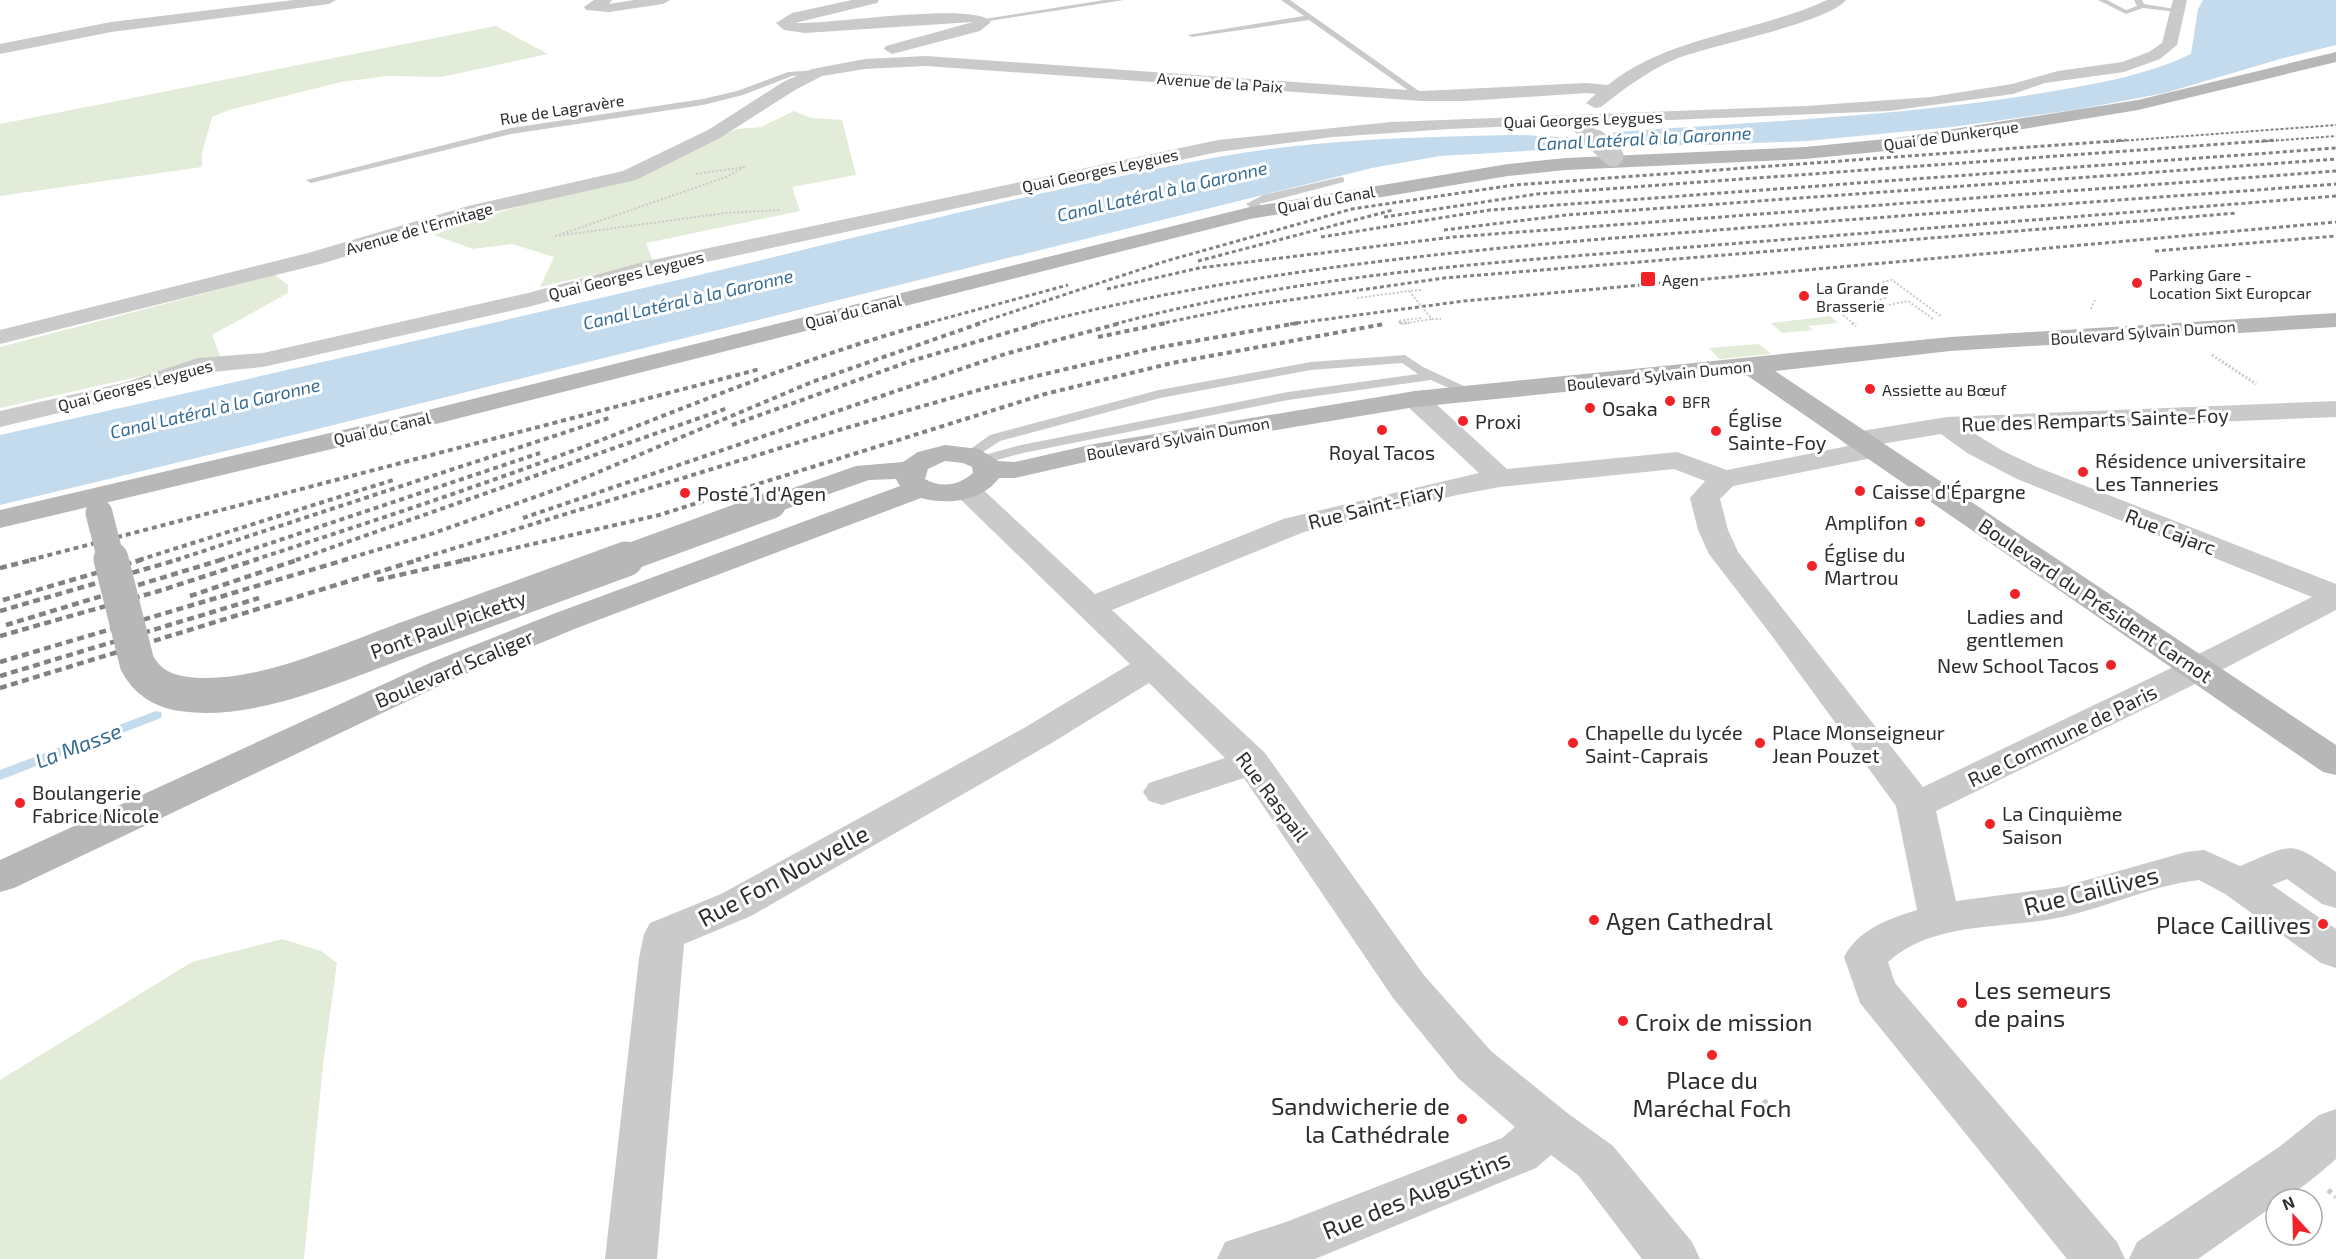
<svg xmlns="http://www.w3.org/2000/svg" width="2336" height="1259" viewBox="0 0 2336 1259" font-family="'Exo 2',sans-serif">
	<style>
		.green { fill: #e2ecd9 }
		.water { fill: #c3dbed }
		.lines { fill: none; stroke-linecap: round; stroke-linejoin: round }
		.stream { fill: #c3dbed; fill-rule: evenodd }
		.path-far2 { stroke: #cacaca; stroke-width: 2; stroke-dasharray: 2 2; stroke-linecap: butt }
		.path-far1 { stroke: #cacaca; stroke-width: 3; stroke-dasharray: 2 2; stroke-linecap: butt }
		.path { stroke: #cacaca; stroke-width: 5; stroke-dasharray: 4.5 4.5; stroke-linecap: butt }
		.lane { fill: #cacaca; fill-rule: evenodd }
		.street { fill: #cacaca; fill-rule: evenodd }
		.secondary { fill: #b7b7b7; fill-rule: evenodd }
		.rail-far3 { stroke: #828282; stroke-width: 2; stroke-dasharray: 3 2; stroke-linecap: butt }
		.rail-far2 { stroke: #828282; stroke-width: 3; stroke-dasharray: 4 3; stroke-linecap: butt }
		.rail-far1 { stroke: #828282; stroke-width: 4; stroke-dasharray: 5 4; stroke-linecap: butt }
		.rail { stroke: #828282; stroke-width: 4.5; stroke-dasharray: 7 4.5; stroke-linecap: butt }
		.path-bridge { stroke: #cacaca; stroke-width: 2; stroke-dasharray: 2 2; stroke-linecap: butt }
		.street-bridge-far1 { stroke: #cacaca; stroke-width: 16 }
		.street-bridge { stroke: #cacaca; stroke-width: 21 }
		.secondary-bridge-far1 { stroke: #b7b7b7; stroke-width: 27 }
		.secondary-bridge { stroke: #b7b7b7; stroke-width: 35 }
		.poi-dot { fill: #f12228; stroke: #fff; stroke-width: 2 }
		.labels { text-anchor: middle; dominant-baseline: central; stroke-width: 6; stroke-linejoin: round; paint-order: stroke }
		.far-street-label { font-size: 16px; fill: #2d2d2d; stroke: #fff }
		.far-poi-label { font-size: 16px; fill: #2d2d2d; stroke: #fff; text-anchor: start }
		.far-water-label { font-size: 18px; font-style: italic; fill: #366b94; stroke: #fff }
		.poi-label { font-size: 20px; fill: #2d2d2d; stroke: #fff; text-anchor: start }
		.street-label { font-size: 20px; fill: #2d2d2d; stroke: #fff }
		.water-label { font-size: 21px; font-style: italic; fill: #366b94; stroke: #fff }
		.near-street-label { font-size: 24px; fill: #2d2d2d; stroke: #fff }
		.near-poi-label { font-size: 24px; fill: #2d2d2d; stroke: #fff; text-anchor: start }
	</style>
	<rect width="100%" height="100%" fill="#fff"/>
	<g class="green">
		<polygon points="496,26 548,54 441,77 388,76 341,82 229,110 212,117 202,153 202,167 0,196 0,124"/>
		<polygon points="794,111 811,118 842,120 856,175 792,187 800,211 646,243 653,261 540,287 554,257 512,244 473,249 434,235 482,217 646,172 737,129 761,127"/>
		<polygon points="275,275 288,285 288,293 212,335 221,358 0,408 0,347"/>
		<polygon points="1830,316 1838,323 1808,326 1813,330 1782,333 1771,323"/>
		<polygon points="1759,344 1771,354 1719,359 1709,348"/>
		<polygon points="282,939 321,951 337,963 323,1065 304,1259 0,1259 0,1080 192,962"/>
	</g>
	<path class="water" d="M2203 0H2336V45L2280 59 2165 93 2080 109 1952 127 1807 141 1704 145H1582L1576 148 1440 156 1372 168 297 434 0 505V435C232 383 463 330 695 276 867 235 1038 191 1212 158 1307 140 1412 137 1509 135 1543 134 1584 143 1616 132 1752 122 1888 117 2024 96 2081 86 2139 79 2191 54L2198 9Z"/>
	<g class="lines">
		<polygon class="stream" points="156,711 161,712 162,715 161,718 0,780 0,770"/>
		<g class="path-far2">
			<polyline points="696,174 744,167 726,177 556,236 726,213 781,210"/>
			<polyline points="1357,298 1409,291"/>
			<polyline points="2091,309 2095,300"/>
			<polyline points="1842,315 1908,301 1933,319"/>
			<polyline points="1421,318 1398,321 1401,324 1432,319"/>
			<polyline points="1854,324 1838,311 1885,298 1877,283 1892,280 1942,317"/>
		</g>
		<g class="path-far1">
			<polyline points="1400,323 1409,323"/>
			<polyline points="1852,323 1856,326"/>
			<polyline points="2212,355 2256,384"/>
		</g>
		<g class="path">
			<polyline points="1764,1100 1774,1113"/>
			<polyline points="2328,1190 2336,1197"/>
		</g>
		<g class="lane">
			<polygon points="1105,0 1124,0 982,22 978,20"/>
			<polygon points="1281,0 1290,0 1426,96 1419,98 1309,20 1192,37 1188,35 1304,16"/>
			<polygon points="2098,0 2107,0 2126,10 2137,6 2134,0 2142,0 2144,4 2181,10 2177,12 2143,8 2126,14"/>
			<polygon points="818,70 821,74 792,76 743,95 703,105 511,134 311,183 306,180 511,128 703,99 737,91 788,72"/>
			<polygon points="1341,177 1344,178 1344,182 1259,204 1266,209 1266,213 1258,213 1246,204 1263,195"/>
			<polygon points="1405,355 1423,367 1481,394 1474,398 1469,397 1431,380 1288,400 1023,453 982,464 975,460 977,457 1021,445 1288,392 1418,374 1402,363 1311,370 1160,398 1000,441 974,458 964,458 962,455 990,435 1159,390 1311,362"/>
		</g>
		<g class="street">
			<polygon points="294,0 336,0 329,4 111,32 0,54 0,44 111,22"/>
			<polygon points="594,0 612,0 609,4 634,0 670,0 663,4 609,12 586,10 584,7"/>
			<path d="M852 0H879L877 3 795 23C829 25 975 1 991 22L980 31 892 54 884 49 886 46 973 22 805 33 784 30 776 23 792 13Z"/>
			<path d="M1827 0H1846C1827 23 1712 45 1678 58 1649 70 1625 88 1601 107L1595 108 1586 103 1596 94 1587 93 1465 101H1422L926 66 865 69 822 76 795 90 720 138 636 180 480 215 324 263 0 344V330L308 253 468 206 623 171 708 130 783 82 812 69 865 59 926 56 1422 91 1587 83 1608 85C1670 35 1757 33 1827 0Z"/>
			<polygon points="2173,0 2187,0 2177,45 2160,59 2124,72 2045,83 2013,94 1889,111 1449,129 1333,137 1218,152 646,275 532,306 263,367 201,373 139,394 0,427 0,411 123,383 198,358 263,353 528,293 643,262 1218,140 1391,122 1806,106 1931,97 2012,84 2058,71 2122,62 2149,52 2162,43"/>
			<path d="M1415 391 1424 393 1507 469 1677 452 1727 470 1848 446 1841 440 1845 434 1855 432 1947 417 2336 401V417L1972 432 2003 451 2037 467 2336 584V610L2187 688 1936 811 1956 901 2062 887 2186 852 2204 850 2240 866C2293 844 2288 839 2336 872V908L2322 904 2287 879 2272 885 2336 929V968L2321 963 2225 894 2199 880C2153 885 2108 907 2062 917 2005 930 1934 920 1888 962L1895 983 2117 1242 2125 1259H2067L1860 1003 1844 957C1859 929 1888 919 1917 910L1896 806 1772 636 1709 554 1698 530 1690 498 1705 481 1674 469 1500 487 1457 495 1304 532 1112 610 1265 753 1423 974 1491 1051 1566 1112 1613 1146 1692 1242 1700 1259H1642L1579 1176 1551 1155 1536 1168 1315 1259H1217L1225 1242 1286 1222 1502 1138 1515 1127 1459 1079 1393 998 1244 778 1162 805 1149 801 1143 792 1149 783 1225 758 1149 683 1050 744 751 916 684 944 657 1259H605L639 958 644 934 650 923 721 894 1024 728 1130 664 957 496 953 490 957 484 967 481 977 484 1095 594 1283 519 1479 473 1406 405 1402 399 1406 393ZM1941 434 1967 453 2017 479 2312 597 2163 672 1923 787 1738 552 1728 530 1720 499 1733 486 1882 456 1886 450 1881 444Z"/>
			<path d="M2336 1109V1159C2323 1170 2292 1199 2276 1199V1204L2198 1259H2129L2137 1242 2279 1147 2319 1115Z"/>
		</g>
		<g class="secondary">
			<polygon points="2336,52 2336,62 2138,110 1896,150 1805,159 1566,170 1508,176 1250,219 420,428 0,528 0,510 420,412 1250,207 1508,164 1566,158 1805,147 1896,138 2138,100"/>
			<path d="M2336 313V327L1950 351 1775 371 2336 745V775L2323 772 1745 374 1415 407 1094 460 1015 478H999C981 502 948 505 921 498L577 628 456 678 14 888 0 892V860L432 662 553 614 900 486 896 479 869 480 772 514 762 511 757 505 762 499 856 466 903 462 918 452 945 445 979 449 998 461 1015 462 1094 444 1415 391 1950 337ZM945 461 963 463 972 467 973 473C958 486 941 488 925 479L928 469Z"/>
		</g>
		<g class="rail-far3">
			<polyline points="2106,142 2336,125"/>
			<polyline points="2256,142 2336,136"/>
		</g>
		<g class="rail-far2">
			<polyline points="1384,217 1537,194 2277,140"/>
			<polyline points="1444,230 1567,215 2336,159"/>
			<polyline points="1321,237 1490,210 2336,148"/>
			<polyline points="2155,251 2336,236"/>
			<polyline points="1198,261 1393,210"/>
			<polyline points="1107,289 1199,268 1453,237 2336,171"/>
			<polyline points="924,324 1068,285"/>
			<polyline points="976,324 1166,261 1352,209 1514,185 2126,140"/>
			<path d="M1034 324C1255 268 1479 248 1705 231 1916 214 2126 200 2336 184"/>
			<path d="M1115 324C1302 274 1497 262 1690 247 1905 230 2121 213 2336 196"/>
			<polyline points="1159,324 1241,307 1444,278 2237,213"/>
			<polyline points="1290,324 1464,301 2336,222"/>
		</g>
		<g class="rail-far1">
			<polyline points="1098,337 1166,323"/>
			<polyline points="732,425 911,361 1040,323"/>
			<polyline points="523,518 1005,354 1121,323"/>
			<polyline points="30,560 760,369"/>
			<polyline points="139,560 393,480"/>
			<polyline points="176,560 609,418"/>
			<polyline points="220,560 540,453"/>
			<path d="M254 560C361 525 469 490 575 450 693 405 808 356 929 323"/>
			<polyline points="296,560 728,408"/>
			<polyline points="343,560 434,533 563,487 812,382 981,323"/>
			<polyline points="416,560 839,430 986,388 1155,348 1298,323"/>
			<polyline points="463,560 659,515 1045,394 1172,363 1384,324"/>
		</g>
		<g class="rail">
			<polyline points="0,568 36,559"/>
			<polyline points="377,580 470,559"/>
			<polyline points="190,596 300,559"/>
			<polyline points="3,600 144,559"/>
			<polyline points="0,611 180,559"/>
			<polyline points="6,625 224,559"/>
			<polyline points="0,636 159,591 258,559"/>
			<polyline points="0,662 348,559"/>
			<polyline points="0,676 259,598"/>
			<polyline points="0,688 421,559"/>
		</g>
		<polyline class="path-bridge" points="1421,290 1409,291 1432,319 1441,319"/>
		<polyline class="street-bridge-far1" points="1578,124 1597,142"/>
		<polyline class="street-bridge" points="1596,140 1613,156"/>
		<g class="secondary-bridge-far1">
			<polyline points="99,513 111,560"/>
			<polyline points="621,560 772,505"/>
		</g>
		<path class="secondary-bridge" d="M111 559 137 663C147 682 162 691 184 694 256 704 345 661 412 637 483 611 554 585 626 559"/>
	</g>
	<g class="poi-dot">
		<rect x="1640" y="271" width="16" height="16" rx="3"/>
		<circle cx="2137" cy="283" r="6"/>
		<circle cx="1804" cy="296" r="6"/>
		<circle cx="1870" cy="389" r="6"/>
		<circle cx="1670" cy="401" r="6"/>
		<circle cx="1590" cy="408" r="6"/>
		<circle cx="1463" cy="421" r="6"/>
		<circle cx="1382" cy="430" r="6"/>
		<circle cx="1716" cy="431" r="6"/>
		<circle cx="2083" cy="472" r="6"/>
		<circle cx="1860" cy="491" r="6"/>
		<circle cx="685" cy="493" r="6"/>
		<circle cx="1920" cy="522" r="6"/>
		<circle cx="1812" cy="566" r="6"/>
		<circle cx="2015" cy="594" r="6"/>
		<circle cx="2111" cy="665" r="6"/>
		<circle cx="1573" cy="743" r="6"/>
		<circle cx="1760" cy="743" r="6"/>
		<circle cx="20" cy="803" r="6"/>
		<circle cx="1990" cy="824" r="6"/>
		<circle cx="1594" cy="920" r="6"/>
		<circle cx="2323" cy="924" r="6"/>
		<circle cx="1962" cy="1003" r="6"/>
		<circle cx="1623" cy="1021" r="6"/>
		<circle cx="1712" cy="1055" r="6"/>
		<circle cx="1462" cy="1119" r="6"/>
	</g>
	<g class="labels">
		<g class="far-street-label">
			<text transform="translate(1220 82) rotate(4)">Avenue de la Paix</text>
			<text transform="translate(562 109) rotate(-9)">Rue de Lagravère</text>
			<text transform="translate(1583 119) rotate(-2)">Quai Georges Leygues</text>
			<text transform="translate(1951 135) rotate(-8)">Quai de Dunkerque</text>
			<text transform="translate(1100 170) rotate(-12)">Quai Georges Leygues</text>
			<text transform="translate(1326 199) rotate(-10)">Quai du Canal</text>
			<text transform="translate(419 228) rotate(-16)">Avenue de l’Ermitage</text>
			<text transform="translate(626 275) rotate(-14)">Quai Georges Leygues</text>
			<text transform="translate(853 311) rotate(-14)">Quai du Canal</text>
			<text transform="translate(2143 332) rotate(-4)">Boulevard Sylvain Dumon</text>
			<text transform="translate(1659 375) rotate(-6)">Boulevard Sylvain Dumon</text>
			<text transform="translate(135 385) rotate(-15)">Quai Georges Leygues</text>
			<text transform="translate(382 428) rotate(-13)">Quai du Canal</text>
			<text transform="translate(1178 438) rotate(-10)">Boulevard Sylvain Dumon</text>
		</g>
		<g class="far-poi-label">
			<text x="2149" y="274">Parking Gare -<tspan x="2149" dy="18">Location Sixt Europcar</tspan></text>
			<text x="1662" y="279">Agen</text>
			<text x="1816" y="287">La Grande<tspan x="1816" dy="18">Brasserie</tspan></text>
			<text x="1882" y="389">Assiette au Bœuf</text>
			<text x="1682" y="401">BFR</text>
		</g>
		<g class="far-water-label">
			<text transform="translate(1644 138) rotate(-3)">Canal Latéral à la Garonne</text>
			<text transform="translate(1162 191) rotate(-13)">Canal Latéral à la Garonne</text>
			<text transform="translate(688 299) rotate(-13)">Canal Latéral à la Garonne</text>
			<text transform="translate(215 408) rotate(-13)">Canal Latéral à la Garonne</text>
		</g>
		<g class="poi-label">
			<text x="1602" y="408">Osaka</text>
			<text x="1728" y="419">Église<tspan x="1728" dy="23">Sainte-Foy</tspan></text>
			<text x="1475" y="421">Proxi</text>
			<text x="1382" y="452" text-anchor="middle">Royal Tacos</text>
			<text x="2095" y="460">Résidence universitaire<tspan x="2095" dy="23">Les Tanneries</tspan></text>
			<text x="1872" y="491">Caisse d'Épargne</text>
			<text x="697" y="493">Poste 1 d'Agen</text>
			<text x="1908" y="522" text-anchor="end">Amplifon</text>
			<text x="1824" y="554">Église du<tspan x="1824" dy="23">Martrou</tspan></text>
			<text x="2015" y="616" text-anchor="middle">Ladies and<tspan x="2015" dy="23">gentlemen</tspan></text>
			<text x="2099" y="665" text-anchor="end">New School Tacos</text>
			<text x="1585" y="732">Chapelle du lycée<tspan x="1585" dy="23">Saint-Caprais</tspan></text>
			<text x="1772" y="732">Place Monseigneur<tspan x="1772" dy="23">Jean Pouzet</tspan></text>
			<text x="32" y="792">Boulangerie<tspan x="32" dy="23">Fabrice Nicole</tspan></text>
			<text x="2002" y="813">La Cinquième<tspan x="2002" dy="23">Saison</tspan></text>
		</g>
		<g class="street-label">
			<text transform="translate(2095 419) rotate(-2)">Rue des Remparts Sainte-Foy</text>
			<text transform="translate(1376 505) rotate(-14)">Rue Saint-Fiary</text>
			<text transform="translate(2171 531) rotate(21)">Rue Cajarc</text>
			<text transform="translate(2096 600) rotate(34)">Boulevard du Président Carnot</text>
			<text transform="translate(448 624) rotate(-20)">Pont Paul Picketty</text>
			<text transform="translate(454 668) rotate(-23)">Boulevard Scaliger</text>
			<text transform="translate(2062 735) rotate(-26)">Rue Commune de Paris</text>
			<text transform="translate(1273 796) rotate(53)">Rue Raspail</text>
		</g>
		<g class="water-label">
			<text transform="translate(78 745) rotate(-21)">La Masse</text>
		</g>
		<g class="near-street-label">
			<text transform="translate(783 875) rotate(-28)">Rue Fon Nouvelle</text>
			<text transform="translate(2091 890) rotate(-14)">Rue Caillives</text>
			<text transform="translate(1416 1194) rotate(-22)">Rue des Augustins</text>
		</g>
		<g class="near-poi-label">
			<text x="1606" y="920">Agen Cathedral</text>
			<text x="2311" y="924" text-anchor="end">Place Caillives</text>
			<text x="1974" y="989">Les semeurs<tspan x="1974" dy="28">de pains</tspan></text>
			<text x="1635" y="1021">Croix de mission</text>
			<text x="1712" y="1079" text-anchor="middle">Place du<tspan x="1712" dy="28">Maréchal Foch</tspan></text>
			<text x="1450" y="1105" text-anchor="end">Sandwicherie de<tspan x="1450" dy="28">la Cathédrale</tspan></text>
		</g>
	</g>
	<g transform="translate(2294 1217) rotate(338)"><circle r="28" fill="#ffffff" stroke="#ababab" stroke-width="1.5"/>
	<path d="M0-4.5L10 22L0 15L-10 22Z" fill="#f12228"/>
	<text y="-9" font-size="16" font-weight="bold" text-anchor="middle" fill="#2d2d2d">N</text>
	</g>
</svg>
